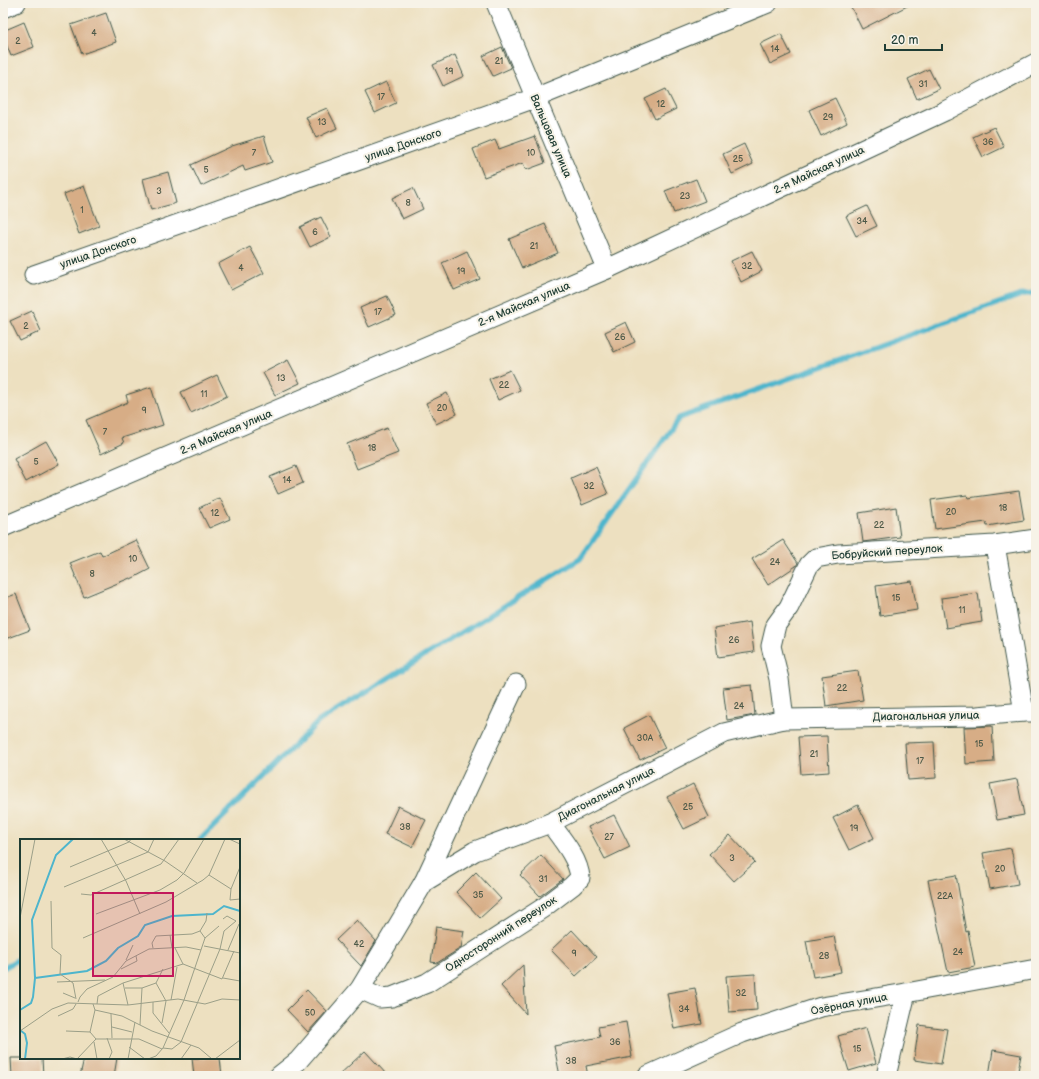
<svg xmlns="http://www.w3.org/2000/svg" width="1039" height="1079" viewBox="0 0 1039 1079" font-family="'Balsamiq Sans',sans-serif">
	<style>
		.lines { fill: none; stroke-linecap: round; stroke-linejoin: round }
		.stream { stroke: #4eb5cc; stroke-width: 5.5 }
		.building { fill: #d7ad86 }
		.minor-casing { stroke: #3e5549; stroke-width: 21 }
		.minor { stroke: #fff; stroke-width: 19 }
		.labels { text-anchor: middle; dominant-baseline: central; stroke-width: 4; stroke-linejoin: round; paint-order: stroke }
		.number-label { font-size: 9px; fill: #4d5948 }
		.street-label { font-size: 11px; fill: #1f3d34; stroke: #f7f3e8 }
		.inset-river { fill: none; stroke: #4eb5cc; stroke-width: 2 }
		.inset-road { fill: none; stroke: #9b9f88; stroke-width: 1 }
		.view { fill: #c2185b; fill-opacity: 0.15; stroke: #c2185b; stroke-width: 2 }
		.inset-edge { fill: none; stroke: #1f3d34; stroke-width: 2 }
	</style>
	<rect width="100%" height="100%" fill="#f7f3e8"/>
	<filter id="ink" filterUnits="userSpaceOnUse"><feTurbulence type="fractalNoise" baseFrequency=".025" numOctaves="2"/><feDisplacementMap in="SourceGraphic" scale="8" xChannelSelector="R" yChannelSelector="G"/><feConvolveMatrix kernelMatrix="1 2 1 2 8 2 1 2 1" color-interpolation-filters="sRGB"/></filter>
	<filter id="wash" filterUnits="userSpaceOnUse"><feTurbulence type="fractalNoise" baseFrequency=".012" numOctaves="4" result="noise"/><feDisplacementMap in="SourceGraphic" scale="16" xChannelSelector="R" yChannelSelector="G"/><feGaussianBlur stdDeviation="0.9" result="paint"/><feColorMatrix in="noise" values="0 0 0 0 0 0 0 0 0 0 0 0 0 0 0 0 0 1.4 0 .05"/><feComposite in="paint" operator="in"/></filter>
	<g filter="url(#wash)">
		<rect width="100%" height="100%" fill="#ede0c0"/>
		<g class="lines">
			<g class="stream">
				<polyline points="200,840 319,721 580,559 679,418 1024,294 1036,293"/>
				<polyline points="3,968 21,958"/>
			</g>
		</g>
		<g id="blocks">
			<g class="building">
				<polygon points="849,3 913,3 862,29"/>
				<polygon points="106,13 116,42 82,54 71,25"/>
				<polygon points="24,22 34,47 11,56 3,36 3,31"/>
				<polygon points="781,34 791,54 770,64 760,44"/>
				<polygon points="502,47 511,68 493,76 483,56"/>
				<polygon points="455,55 464,76 443,86 433,65"/>
				<polygon points="929,69 939,89 917,99 908,79"/>
				<polygon points="386,82 396,103 375,113 365,92"/>
				<polygon points="666,89 676,109 655,119 645,99"/>
				<polygon points="835,98 847,123 821,136 809,110"/>
				<polygon points="327,108 337,128 316,138 306,117"/>
				<polygon points="994,127 1004,147 983,157 973,137"/>
				<polygon points="264,136 272,162 245,171 243,166 201,186 191,165 232,146"/>
				<polygon points="535,136 545,163 526,170 523,163 484,177 473,149 495,140 499,149"/>
				<polygon points="744,144 753,164 732,174 723,154"/>
				<polygon points="168,172 176,203 151,210 143,179"/>
				<polygon points="696,179 705,201 674,213 665,191"/>
				<polygon points="84,186 99,226 79,234 64,194"/>
				<polygon points="413,188 423,209 402,219 392,198"/>
				<polygon points="867,206 877,226 856,236 846,216"/>
				<polygon points="321,217 331,237 310,247 300,227"/>
				<polygon points="545,224 558,253 522,268 509,239"/>
				<polygon points="250,247 264,273 231,290 218,264"/>
				<polygon points="467,251 480,279 454,290 442,263"/>
				<polygon points="752,251 762,271 741,282 731,261"/>
				<polygon points="387,296 396,315 369,327 360,308"/>
				<polygon points="32,311 41,331 20,341 10,321"/>
				<polygon points="626,322 635,342 614,352 605,332"/>
				<polygon points="288,360 300,383 275,395 263,373"/>
				<polygon points="510,370 520,390 498,400 489,379"/>
				<polygon points="217,375 227,396 191,413 181,392"/>
				<polygon points="151,387 163,425 122,438 124,443 101,454 86,420 128,402 126,395"/>
				<polygon points="447,393 457,414 436,424 426,403"/>
				<polygon points="387,428 398,453 357,469 347,444"/>
				<polygon points="46,441 59,464 26,482 14,459"/>
				<polygon points="296,466 303,483 278,494 270,477"/>
				<polygon points="596,467 608,494 582,505 571,478"/>
				<polygon points="1019,491 1024,520 987,526 986,522 935,529 931,500 967,495 968,498"/>
				<polygon points="220,498 230,519 209,528 199,508"/>
				<polygon points="896,507 900,537 863,542 859,513"/>
				<polygon points="136,540 150,569 131,579 130,578 84,597 70,563 100,551 102,556"/>
				<polygon points="783,540 798,563 796,566 768,585 752,559"/>
				<polygon points="912,581 917,610 880,616 876,586"/>
				<polygon points="978,593 982,622 946,628 941,598"/>
				<polygon points="16,594 30,630 3,640 3,599"/>
				<polygon points="750,622 754,652 718,657 714,628"/>
				<polygon points="858,671 863,700 826,706 822,676"/>
				<polygon points="752,685 755,715 727,720 723,688"/>
				<polygon points="649,715 665,748 640,760 624,728"/>
				<polygon points="992,726 994,762 966,764 964,727"/>
				<polygon points="827,736 829,772 801,774 798,737"/>
				<polygon points="934,742 936,778 908,780 905,743"/>
				<polygon points="1017,779 1024,815 997,820 990,784"/>
				<polygon points="693,784 709,817 684,829 667,797"/>
				<polygon points="858,805 874,838 849,850 833,818"/>
				<polygon points="398,806 426,820 412,847 385,834"/>
				<polygon points="614,815 630,847 605,859 588,827"/>
				<polygon points="730,835 755,862 734,881 709,854"/>
				<polygon points="1011,848 1018,884 990,889 983,853"/>
				<polygon points="541,855 563,879 540,896 520,875"/>
				<polygon points="476,872 501,899 480,918 456,892"/>
				<polygon points="956,875 966,932 968,931 975,967 948,972 928,880"/>
				<polygon points="357,920 376,941 361,966 336,940"/>
				<polygon points="436,927 464,931 461,948 437,963 431,962"/>
				<polygon points="572,930 597,957 576,976 551,950"/>
				<polygon points="834,936 841,972 813,977 806,941"/>
				<polygon points="523,965 526,1014 501,986"/>
				<polygon points="755,974 757,1010 729,1012 726,976"/>
				<polygon points="695,988 702,1024 674,1029 667,993"/>
				<polygon points="307,990 327,1011 308,1032 287,1010"/>
				<polygon points="626,1022 632,1057 586,1066 588,1076 560,1076 554,1046 600,1037 598,1027"/>
				<polygon points="919,1025 947,1029 941,1064 914,1060"/>
				<polygon points="866,1028 876,1063 849,1071 838,1036"/>
				<polygon points="993,1050 1021,1055 1017,1076 989,1076"/>
				<polygon points="365,1051 388,1076 338,1076"/>
				<polygon points="11,1058 42,1058 43,1076 12,1076"/>
				<polygon points="84,1058 117,1058 114,1076 80,1076"/>
				<polygon points="192,1058 220,1058 222,1076 194,1076"/>
			</g>
		</g>
	</g>
	<g filter="url(#ink)">
		<use href="#blocks" fill-opacity="0" stroke="#3e5549" stroke-width="1"/>
		<g class="lines">
			<defs>
				<g id="minor">
					<polyline points="496,3 607,269"/>
					<polyline points="3,8 16,3"/>
					<polyline points="34,275 535,98 768,3"/>
					<polyline points="3,527 607,269 945,111 1036,63"/>
					<polyline points="995,545 1024,712"/>
					<polyline points="784,719 779,679 771,646 776,625 789,607 809,565 816,558 838,554 995,545 1036,539"/>
					<polyline points="424,882 516,684"/>
					<path d="M360 989 380 998 392 997 427 983 543 908 572 886 580 878C579 859 561 838 550 823"/>
					<polyline points="279,1076 298,1061 360,989 424,882 475,851 550,823 724,733 784,719 977,716 1024,712 1036,712"/>
					<polyline points="647,1076 742,1033 821,1007 906,993 1036,969"/>
					<polyline points="886,1076 906,993"/>
				</g>
			</defs>
			<use href="#minor" class="minor-casing"/>
			<use href="#minor" class="minor"/>
		</g>
	</g>
	<g class="labels">
		<g class="number-label">
			<text x="94" y="33">4</text>
			<text x="18" y="41">2</text>
			<text x="775" y="49">14</text>
			<text x="499" y="61">21</text>
			<text x="449" y="71">19</text>
			<text x="923" y="84">31</text>
			<text x="381" y="97">17</text>
			<text x="661" y="104">12</text>
			<text x="828" y="117">29</text>
			<text x="322" y="122">13</text>
			<text x="988" y="142">36</text>
			<text x="254" y="153">7</text>
			<text x="531" y="153">10</text>
			<text x="738" y="159">25</text>
			<text x="206" y="170">5</text>
			<text x="159" y="191">3</text>
			<text x="685" y="196">23</text>
			<text x="408" y="203">8</text>
			<text x="82" y="210">1</text>
			<text x="862" y="221">34</text>
			<text x="315" y="232">6</text>
			<text x="534" y="246">21</text>
			<text x="747" y="266">32</text>
			<text x="241" y="268">4</text>
			<text x="461" y="271">19</text>
			<text x="378" y="312">17</text>
			<text x="26" y="326">2</text>
			<text x="620" y="337">26</text>
			<text x="281" y="378">13</text>
			<text x="504" y="385">22</text>
			<text x="204" y="394">11</text>
			<text x="442" y="408">20</text>
			<text x="144" y="410">9</text>
			<text x="105" y="432">7</text>
			<text x="372" y="448">18</text>
			<text x="36" y="462">5</text>
			<text x="287" y="480">14</text>
			<text x="589" y="486">32</text>
			<text x="1003" y="508">18</text>
			<text x="951" y="512">20</text>
			<text x="215" y="513">12</text>
			<text x="879" y="525">22</text>
			<text x="133" y="559">10</text>
			<text x="775" y="562">24</text>
			<text x="92" y="574">8</text>
			<text x="896" y="598">15</text>
			<text x="962" y="610">11</text>
			<text x="734" y="640">26</text>
			<text x="842" y="688">22</text>
			<text x="739" y="706">24</text>
			<text x="645" y="738">30А</text>
			<text x="979" y="744">15</text>
			<text x="814" y="754">21</text>
			<text x="920" y="761">17</text>
			<text x="688" y="807">25</text>
			<text x="405" y="827">38</text>
			<text x="854" y="828">19</text>
			<text x="609" y="837">27</text>
			<text x="732" y="858">3</text>
			<text x="1000" y="869">20</text>
			<text x="543" y="879">31</text>
			<text x="478" y="895">35</text>
			<text x="945" y="896">22А</text>
			<text x="359" y="944">42</text>
			<text x="958" y="952">24</text>
			<text x="574" y="953">9</text>
			<text x="824" y="956">28</text>
			<text x="741" y="993">32</text>
			<text x="684" y="1009">34</text>
			<text x="310" y="1013">50</text>
			<text x="615" y="1042">36</text>
			<text x="857" y="1049">15</text>
			<text x="571" y="1061">38</text>
		</g>
		<g class="street-label">
			<text transform="translate(551 136) rotate(67)">Вальцовая улица</text>
			<text transform="translate(403 145) rotate(-19)">улица Донского</text>
			<text transform="translate(819 170) rotate(-25)">2-я Майская улица</text>
			<text transform="translate(98 252) rotate(-19)">улица Донского</text>
			<text transform="translate(524 304) rotate(-23)">2-я Майская улица</text>
			<text transform="translate(226 432) rotate(-23)">2-я Майская улица</text>
			<text transform="translate(887 552) rotate(-4)">Бобруйский переулок</text>
			<text transform="translate(926 716) rotate(-1)">Диагональная улица</text>
			<text transform="translate(606 794) rotate(-27)">Диагональная улица</text>
			<text transform="translate(501 934) rotate(-33)">Односторонний переулок</text>
			<text transform="translate(849 1004) rotate(-11)">Озёрная улица</text>
		</g>
	</g>
	<g transform="translate(20 839)">
		<rect width="220" height="220" fill="#ede0c0"/>
		<path class="inset-river" d="M15 139 67 132 86 122 98 109 118 97 125 86 152 77 193 75 204 67 220 72M0 171 11 164 13 158 15 139 12 81 36 16 53 0M0 191 5 195 7 204 5 220"/>
		<path class="inset-road" d="M81 0 106 42 120 75M104 0 145 22 177 44M209 0 220 5M50 28 109 3 111 0M189 36 211 50 210 61 220 60M44 48 128 13 134 0M211 50 220 28M61 55 71 56 141 25 159 0M31 62 32 109 41 116 40 135 53 144 56 160M76 75 140 51 157 41 164 34 184 0M0 79 15 0M203 80 207 77 216 82M180 92 186 82 187 74M150 96 152 109M63 99 146 63 183 41 189 36 205 0M184 107 220 114M133 109 132 104 136 97 172 95 180 92 185 99M155 109 163 125M208 111 219 85M106 121 113 106M101 130 117 122 116 117M203 139 220 142M202 140 214 112M37 143 85 141M103 144 108 166M136 144 146 162 142 184M105 149H122L136 144 143 130M43 154 55 159M151 161 157 128M58 163 60 158 67 150 93 138 106 122 129 110 166 108 181 111M133 163V174L149 194M73 165 75 171 102 177 132 192 179 209 192 220M77 165 78 157 103 144 163 125 202 140M91 175 92 199M38 177 53 170 56 165M120 186 122 149M92 188 112 193M0 192 32 170 48 164 108 166 158 160 185 165 202 160 220 161M46 192 70 193M70 193 76 200H119L142 210M70 193 75 171M87 199 92 213 89 220M74 203 77 220M109 208 125 220M143 209 152 210 161 203 200 110 204 92 216 82M42 220 50 218 57 220M57 220 76 200M108 220 115 183M128 220 136 217 143 209 164 161 185 99 199 87M161 220 171 206M195 220 220 201"/>
		<path class="view" d="M73 54H153V137H73Z"/>
		<rect width="220" height="220" class="inset-edge"/>
	</g>
	<rect width="1039" height="1079" fill="none" stroke="#f7f3e8" stroke-width="16"/>
	<path d="M885 44v6h57v-6" fill="none" stroke="#1f3d34" stroke-width="2"/>
	<text x="891" y="44" font-size="12" fill="#1f3d34" stroke="#f7f3e8" stroke-width="3" paint-order="stroke">20 m</text>
</svg>
